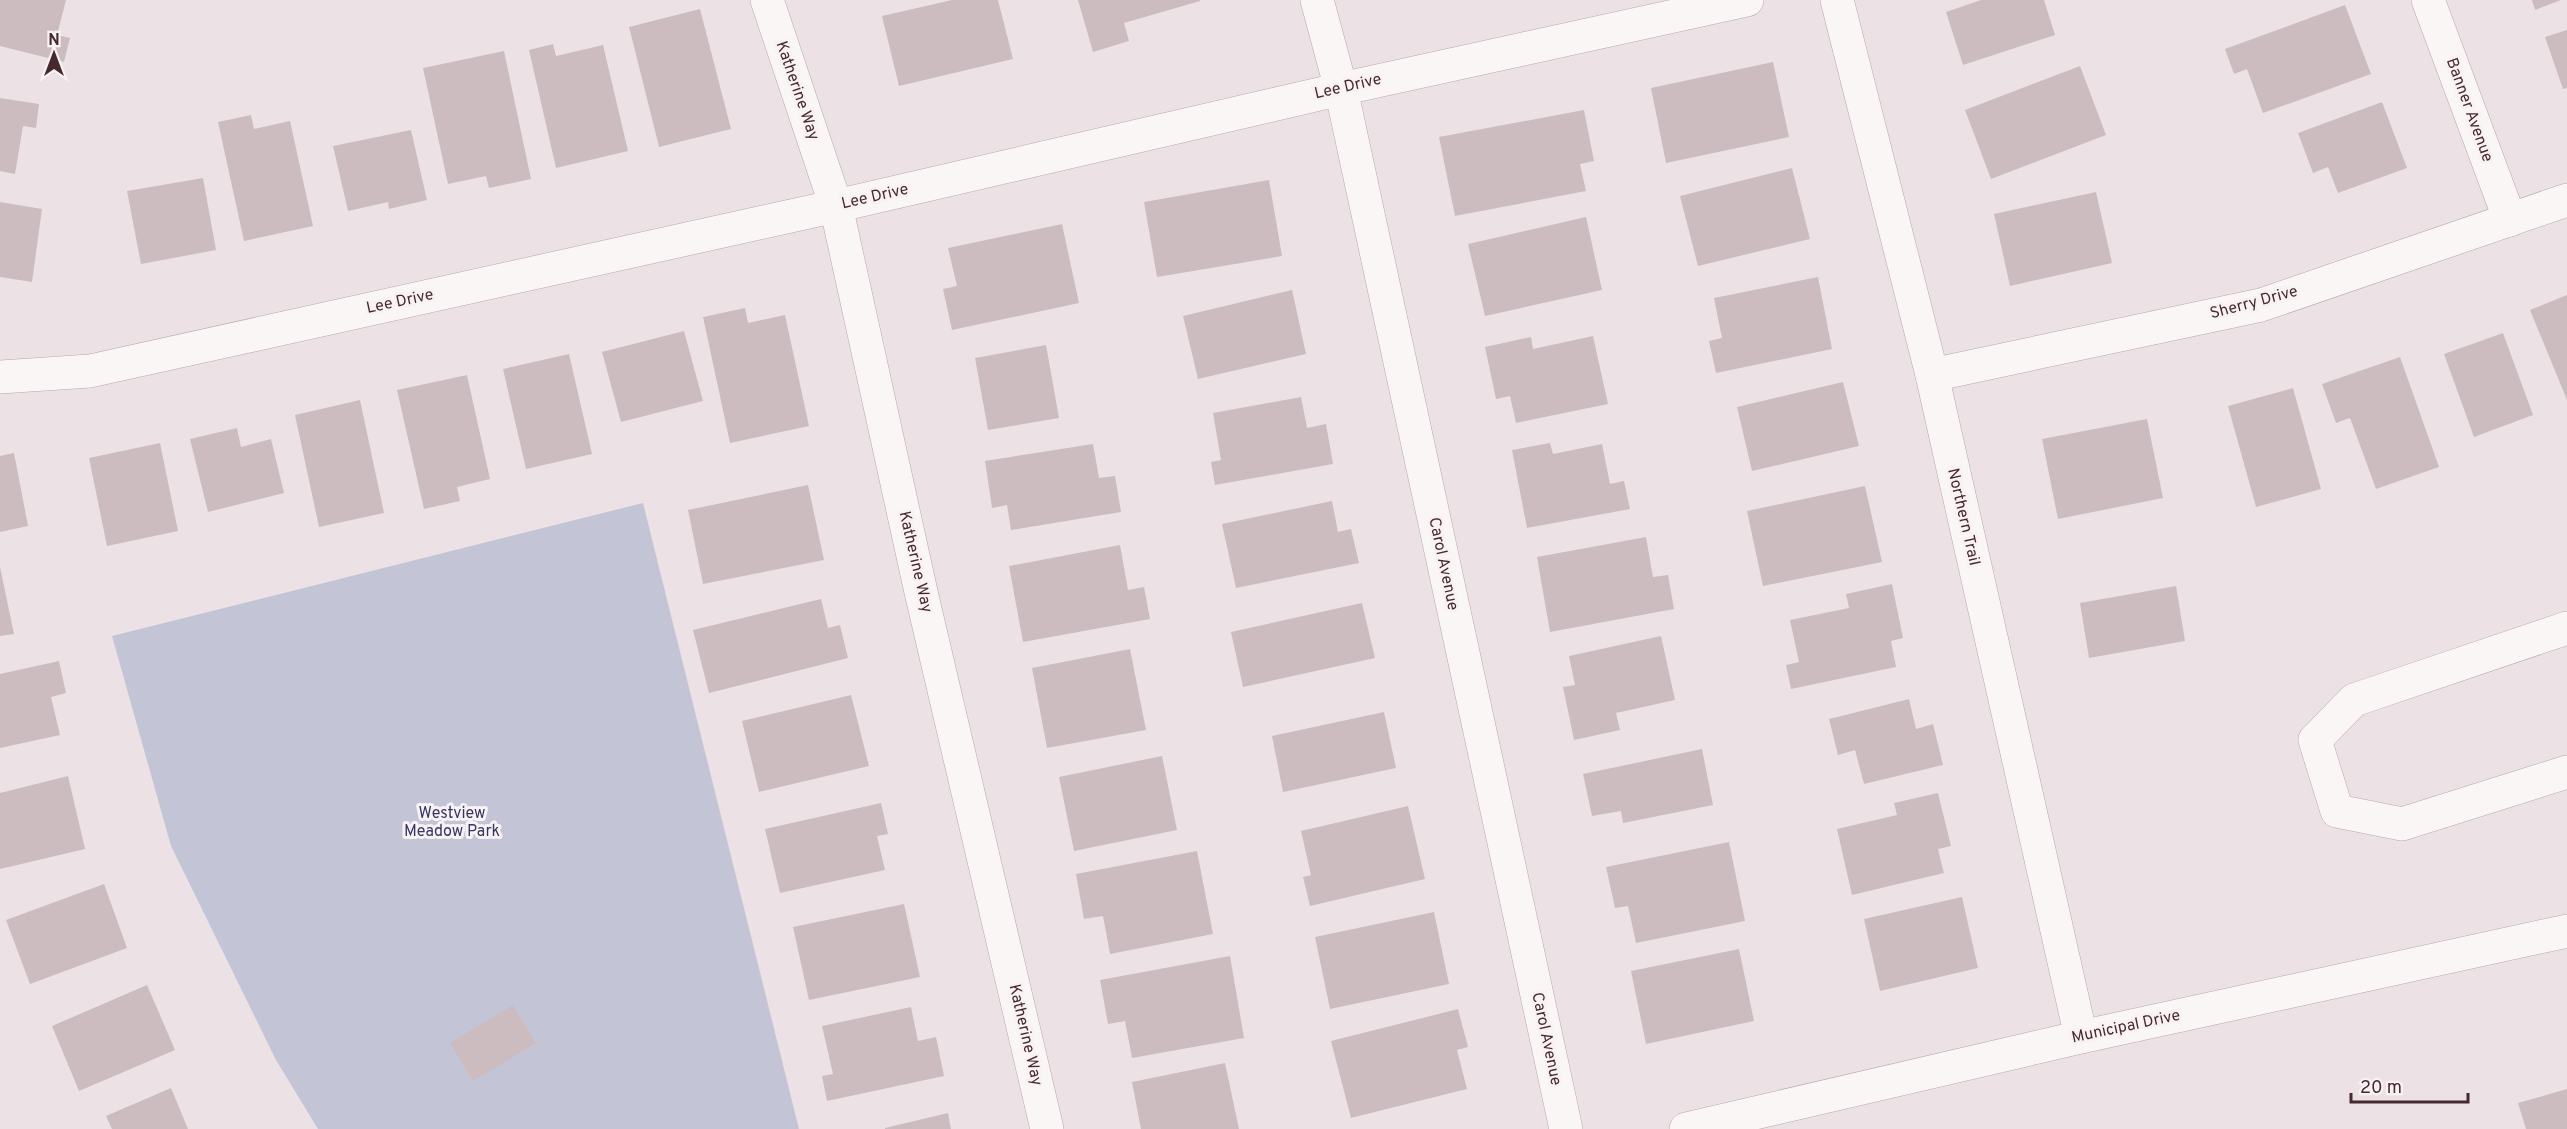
<svg xmlns="http://www.w3.org/2000/svg" width="2567" height="1129" viewBox="0 0 2567 1129" font-family="Overpass,sans-serif">
	<style>
		.green { fill: #c3c4d6 }
		.building { fill: #ccbcbf }
		.lines { fill: none; stroke-linecap: round; stroke-linejoin: round }
		.minor-casing { stroke: #b7a7aa; stroke-width: 34 }
		.minor { stroke: #faf6f6; stroke-width: 33 }
		.labels { text-anchor: middle; dominant-baseline: central; stroke-width: 6; stroke-linejoin: round; paint-order: stroke }
		.street-label { font-size: 16px; fill: #46292e; stroke: #f9f2f4 }
		.park-label { font-size: 16px; fill: #353663; stroke: #f9f2f4 }
	</style>
	<rect width="100%" height="100%" fill="#ece2e5"/>
	<polygon class="green" points="643,503 799,1129 318,1129 276,1060 171,846 112,636"/>
	<g class="building">
		<polygon points="0,0 66,0 57,35 70,38 64,62 0,46"/>
		<polygon points="952,0 998,0 1013,59 899,86 882,16"/>
		<polygon points="1078,0 1200,0 1200,1 1124,23 1129,41 1093,52"/>
		<polygon points="1981,0 2044,0 2055,35 1963,65 1946,12"/>
		<polygon points="2532,0 2561,0 2535,10"/>
		<polygon points="2345,5 2371,74 2263,113 2247,69 2234,74 2225,49"/>
		<polygon points="700,9 731,129 659,147 629,27"/>
		<polygon points="2567,30 2567,88 2563,89 2545,37"/>
		<polygon points="553,44 556,56 603,45 628,151 556,168 529,50"/>
		<polygon points="504,51 531,179 489,188 486,176 448,184 423,68"/>
		<polygon points="1773,62 1789,137 1666,163 1651,88"/>
		<polygon points="2080,66 2106,135 1991,179 1965,110"/>
		<polygon points="0,98 39,104 36,128 23,126 15,174 0,171"/>
		<polygon points="2382,102 2407,168 2338,193 2328,167 2313,173 2298,133"/>
		<polygon points="1584,110 1594,161 1580,164 1586,191 1455,216 1439,137"/>
		<polygon points="251,115 254,129 290,121 313,226 244,241 218,122"/>
		<polygon points="411,130 427,200 389,209 388,202 348,211 333,146"/>
		<polygon points="1792,168 1810,239 1698,266 1680,196"/>
		<polygon points="203,178 216,250 141,264 127,191"/>
		<polygon points="1269,180 1282,256 1157,277 1144,202"/>
		<polygon points="2096,192 2112,263 2010,286 1994,214"/>
		<polygon points="0,202 42,209 32,282 0,277"/>
		<polygon points="1586,217 1602,290 1485,316 1468,244"/>
		<polygon points="1062,224 1079,303 952,330 943,289 957,286 948,248"/>
		<polygon points="1818,277 1832,349 1716,373 1709,341 1722,338 1714,298"/>
		<polygon points="1292,290 1306,354 1198,379 1183,316"/>
		<polygon points="2567,295 2567,400 2530,310"/>
		<polygon points="745,308 748,323 785,315 809,426 730,443 703,317"/>
		<polygon points="684,331 703,401 621,422 602,352"/>
		<polygon points="2503,333 2533,415 2474,437 2444,354"/>
		<polygon points="1593,336 1608,404 1516,423 1510,396 1496,399 1485,347 1531,337 1533,349"/>
		<polygon points="1046,345 1059,418 988,430 975,358"/>
		<polygon points="569,354 592,454 526,469 503,369"/>
		<polygon points="2400,357 2439,467 2376,489 2350,418 2336,423 2322,384"/>
		<polygon points="467,375 490,479 457,487 460,501 424,509 397,390"/>
		<polygon points="1843,382 1859,446 1752,471 1737,407"/>
		<polygon points="2293,388 2321,489 2256,507 2228,406"/>
		<polygon points="1301,397 1307,428 1326,424 1333,464 1215,485 1211,462 1221,460 1213,413"/>
		<polygon points="360,400 384,513 319,527 295,415"/>
		<polygon points="2147,419 2163,498 2058,519 2042,439"/>
		<polygon points="237,428 241,447 271,439 284,493 208,512 190,439"/>
		<polygon points="160,443 178,531 107,546 89,458"/>
		<polygon points="1550,443 1553,454 1602,444 1610,484 1624,481 1630,509 1527,528 1512,450"/>
		<polygon points="1093,444 1099,478 1115,476 1121,512 1011,530 1007,505 992,508 985,461"/>
		<polygon points="14,453 28,526 0,532 0,456"/>
		<polygon points="808,485 824,560 703,584 688,510"/>
		<polygon points="1865,486 1882,562 1763,586 1747,511"/>
		<polygon points="1332,501 1338,532 1351,529 1359,563 1236,588 1222,524"/>
		<polygon points="1646,537 1653,577 1668,575 1674,609 1550,632 1537,557"/>
		<polygon points="1120,545 1128,590 1144,587 1150,619 1023,642 1009,566"/>
		<polygon points="0,567 14,634 0,636"/>
		<polygon points="1892,584 1903,638 1891,641 1896,667 1791,689 1786,665 1799,662 1790,620 1849,608 1846,594"/>
		<polygon points="2176,586 2185,641 2089,658 2080,603"/>
		<polygon points="821,599 828,628 840,625 848,658 709,693 693,630"/>
		<polygon points="1362,603 1375,658 1243,687 1231,632"/>
		<polygon points="1661,636 1675,700 1616,713 1620,730 1574,740 1563,687 1575,685 1569,656"/>
		<polygon points="1130,649 1146,730 1047,748 1032,668"/>
		<polygon points="59,661 66,693 51,697 60,735 0,748 0,674"/>
		<polygon points="851,695 869,766 759,792 742,721"/>
		<polygon points="1909,699 1916,729 1933,724 1943,765 1864,784 1855,750 1838,755 1829,719"/>
		<polygon points="1384,712 1396,768 1283,792 1272,736"/>
		<polygon points="1702,749 1713,805 1623,823 1621,811 1592,816 1583,774"/>
		<polygon points="1162,756 1177,830 1074,851 1059,777"/>
		<polygon points="68,776 85,849 0,869 0,793"/>
		<polygon points="1938,793 1951,846 1938,849 1944,873 1852,895 1837,829 1897,815 1894,803"/>
		<polygon points="881,803 888,834 877,836 885,870 780,893 765,829"/>
		<polygon points="1408,806 1425,879 1310,906 1303,877 1311,875 1301,831"/>
		<polygon points="1729,842 1745,921 1636,943 1628,906 1615,908 1606,867"/>
		<polygon points="1197,851 1213,934 1110,954 1103,916 1084,919 1076,874"/>
		<polygon points="104,884 127,948 30,984 6,920"/>
		<polygon points="1962,897 1978,968 1880,991 1864,919"/>
		<polygon points="904,904 920,977 809,1000 793,927"/>
		<polygon points="1434,912 1449,984 1330,1009 1315,937"/>
		<polygon points="1739,949 1754,1021 1646,1044 1631,971"/>
		<polygon points="1230,956 1244,1038 1132,1058 1125,1021 1108,1024 1100,980"/>
		<polygon points="147,985 175,1050 79,1091 52,1026"/>
		<polygon points="513,1005 536,1043 473,1081 450,1043"/>
		<polygon points="911,1007 918,1041 936,1037 944,1076 827,1101 822,1076 833,1074 822,1026"/>
		<polygon points="1458,1009 1468,1047 1457,1050 1467,1089 1351,1118 1331,1041"/>
		<polygon points="1225,1063 1239,1129 1141,1129 1132,1082"/>
		<polygon points="171,1088 188,1129 112,1129 106,1116"/>
		<polygon points="2567,1089 2567,1129 2526,1129 2518,1103"/>
		<polygon points="948,1113 951,1129 885,1129 885,1128"/>
	</g>
	<g class="lines">
		<defs>
			<g id="minor">
				<polyline points="767,0 836,206 921,592 1047,1129"/>
				<polyline points="1317,0 1341,89 1566,1129"/>
				<polyline points="1837,0 1932,375 2081,1037"/>
				<polyline points="2428,0 2510,220"/>
				<polyline points="1932,375 2261,305 2567,200"/>
				<polyline points="0,377 90,371 836,206 1341,89 1747,0"/>
				<polyline points="2567,628 2354,700 2315,740 2337,811 2402,824 2567,772"/>
				<polyline points="1686,1129 2081,1037 2567,931"/>
			</g>
		</defs>
		<use href="#minor" class="minor-casing"/>
		<use href="#minor" class="minor"/>
	</g>
	<g class="labels">
		<g class="street-label">
			<text transform="translate(1348 87) rotate(-13)">Lee Drive</text>
			<text transform="translate(797 91) rotate(71)">Katherine Way</text>
			<text transform="translate(2469 110) rotate(70)">Banner Avenue</text>
			<text transform="translate(875 197) rotate(-13)">Lee Drive</text>
			<text transform="translate(400 302) rotate(-12)">Lee Drive</text>
			<text transform="translate(2254 303) rotate(-15)">Sherry Drive</text>
			<text transform="translate(1963 517) rotate(77)">Northern Trail</text>
			<text transform="translate(915 562) rotate(77)">Katherine Way</text>
			<text transform="translate(1443 564) rotate(78)">Carol Avenue</text>
			<text transform="translate(2126 1027) rotate(-12)">Municipal Drive</text>
			<text transform="translate(1025 1035) rotate(77)">Katherine Way</text>
			<text transform="translate(1546 1039) rotate(78)">Carol Avenue</text>
		</g>
		<g class="park-label">
			<text x="452" y="814">Westview<tspan x="452" dy="18">Meadow Park</tspan></text>
		</g>
	</g>
	<g transform="translate(54 54)" stroke="#f9f2f4" stroke-width="4.5" paint-order="stroke">
	<path d="M0-4.5L10 22L0 15L-10 22Z" fill="#46292e"/>
	<text y="-9" font-size="16" font-weight="bold" text-anchor="middle" fill="#46292e">N</text>
	</g>
	<path d="M2351 1093v9h117v-9" fill="none" stroke="#46292e" stroke-width="3"/>
	<text x="2360" y="1093" font-size="18" fill="#46292e" stroke="#f9f2f4" stroke-width="4.5" paint-order="stroke">20 m</text>
</svg>
